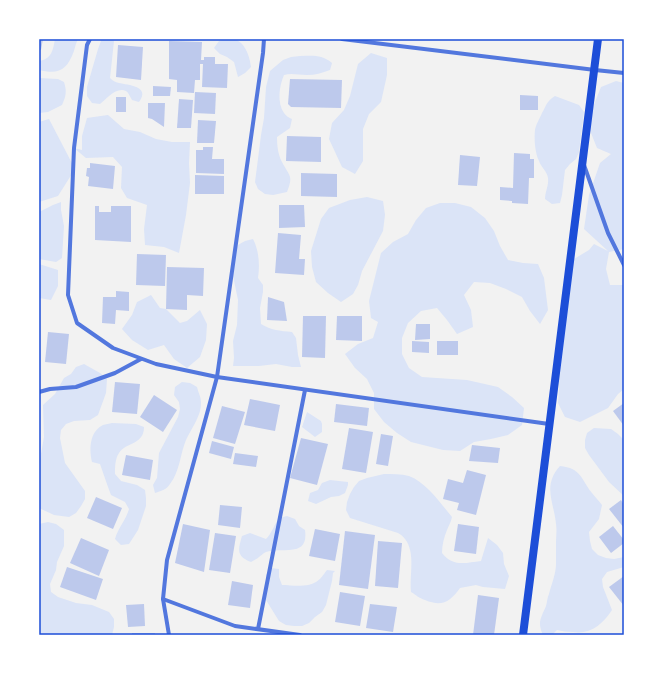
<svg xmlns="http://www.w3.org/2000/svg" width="663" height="674" viewBox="0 0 663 674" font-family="Inter,sans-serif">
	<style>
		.green { fill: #dbe4f7 }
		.building { fill: #bdc9ec }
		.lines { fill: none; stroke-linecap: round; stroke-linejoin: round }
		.minor { stroke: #5277de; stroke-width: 4 }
		.secondary { stroke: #1d4ed8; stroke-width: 8 }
		.neatline { fill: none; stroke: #1d4ed8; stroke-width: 1.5 }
	</style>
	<rect width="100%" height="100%" fill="#f2f2f2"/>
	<g class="green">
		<path d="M55 39H78C76 43 75 47 74 51 67 70 59 75 39 70V61C52 59 53 50 55 39Z"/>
		<path d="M100 39H111L114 41 110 78C113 81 115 82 119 83 128 85 151 86 139 102L132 100C130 97 129 93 126 91 117 86 106 99 100 104L92 103 87 96V87L98 49 101 41Z"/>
		<path d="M224 39C227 39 231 38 233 39 245 41 250 57 251 67L245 73 238 77 234 62 227 57 220 54 214 48 219 41Z"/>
		<polygon points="371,53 387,58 387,75 381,102 369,114 363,129 363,161 355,174 342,167 329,139 332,123 344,110 350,96 358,64"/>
		<path d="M300 56C313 56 321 54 332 63L330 70C322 73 315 75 307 75 298 75 292 73 284 75 279 86 277 103 284 113 286 116 289 118 292 119L290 128 277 137C277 145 278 155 282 162 289 176 294 175 287 192L273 195 265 194 258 189 255 182 259 151 261 135 264 118 266 87 270 71 283 60 291 57Z"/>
		<path d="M39 78 58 79 64 82C67 91 66 96 62 105L48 112 39 113Z"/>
		<polygon points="616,81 624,83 624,249 609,252 606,269 610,285 624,285 624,389 618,394 608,408 580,422 565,417 558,403 559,387 559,354 568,274 574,259 589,250 594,244 608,251 584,229 589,195 600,163 611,154 597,148 591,133 589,117 601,87"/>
		<path d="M555 96 579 105 584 112 579 152 576 159 570 164 565 170 562 195 560 203 552 204 545 199C545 192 549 185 548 178 547 171 541 167 539 161 535 153 534 139 535 130 536 124 540 118 542 113 547 104 546 102 555 96Z"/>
		<polygon points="108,115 124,129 140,132 156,139 172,142 190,142 189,163 190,183 186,215 179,253 164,247 145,245 144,229 147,205 127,198 121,188 122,167 113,157 86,158 74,148 82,150 82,136 87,118"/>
		<polygon points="49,119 75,169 58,196 39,202 39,122"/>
		<polygon points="367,197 383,201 385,215 383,231 362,271 358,285 353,294 341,302 328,293 316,282 312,267 311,251 321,219 329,208 350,200"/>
		<polygon points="61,202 61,210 64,226 62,258 56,262 39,259 39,212 53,205"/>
		<polygon points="440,203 455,203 471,207 485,218 494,231 500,246 508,260 523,263 538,264 544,278 548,310 540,324 530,311 522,297 506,289 490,283 474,282 464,295 471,310 473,327 457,334 447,320 437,308 421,311 408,323 402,338 402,354 409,368 422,377 467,380 498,387 512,397 524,408 522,425 508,435 491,439 474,442 460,451 443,450 411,442 397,433 384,422 374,409 374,393 367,379 355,368 345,354 358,344 373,338 378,322 371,318 369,301 381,253 393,242 408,234 416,220 426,208"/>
		<path d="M253 239C259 250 260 266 258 278L263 285V292L260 308 261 324C271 330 280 331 292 332L296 338 298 355 301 367H292L276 364 259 366H233L234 358 233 341 237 325 238 300 233 276 236 249 238 245 245 241Z"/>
		<polygon points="39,264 58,270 58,286 51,300 39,298"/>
		<polygon points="151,295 160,308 166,309 180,323 187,321 200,310 207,324 206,340 200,357 187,368 174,359 164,345 148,350 132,340 122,329 132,315 137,302"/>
		<polygon points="84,364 100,373 107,379 106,393 98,415 90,420 74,421 66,424 61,430 60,438 65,463 85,491 85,499 81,506 76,513 69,517 54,515 39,508 39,465 44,437 43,405 55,394 64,378 71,374 76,367"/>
		<path d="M182 382 190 383 197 387C198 392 201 397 201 402 202 415 191 429 186 440 180 454 180 471 170 484 166 490 161 491 155 493L153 485 157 478 159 453 178 417 180 409 179 402 174 395 175 387Z"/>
		<polygon points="307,412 321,421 322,424 322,432 315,437 302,427"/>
		<path d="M112 423 136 424 144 427C144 445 126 442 119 453 115 459 115 467 115 474L121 481 137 485 145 490 146 498V506L138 530 129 544 121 545 115 539C118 528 126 520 129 509L125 502 111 495 108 487 100 464 92 462C89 450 89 432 103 425 106 424 109 424 112 423Z"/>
		<polygon points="594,428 611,429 618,434 624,440 624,496 609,482 589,455 585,448 585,440 587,433"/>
		<path d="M560 466C581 468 581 479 592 493 595 497 599 501 602 505L599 519 589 532 590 541 592 549 598 555 606 558 614 559 624 557V567L607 572 602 579 603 587 612 610C603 624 590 635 573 632 567 632 562 631 557 630L552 635H543C537 622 541 618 546 606 547 603 547 598 549 594 551 585 556 574 556 564 556 557 556 550 556 543 556 537 557 530 556 524 554 502 542 486 560 466Z"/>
		<path d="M384 474C392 474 401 474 409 476 427 483 440 503 452 517 451 522 449 525 447 530 444 537 442 545 442 553 453 567 465 563 481 561L488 538 497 545 503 553 504 564 509 576 505 589 483 587 476 585 460 588C450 602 442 607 425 600 419 598 416 595 411 592 409 575 416 553 405 539 403 536 400 534 398 533L350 518 346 510 347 502 350 494 354 487 359 481 367 478Z"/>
		<polygon points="330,480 348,482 348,485 345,493 339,496 331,497 316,504 308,501 310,493 318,490 322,483"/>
		<path d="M287 516 295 519 299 526 305 530C309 558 283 547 266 552 263 553 262 555 259 557 257 559 254 560 251 562 236 556 238 550 242 536L250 533 266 539C272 533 274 525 279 518Z"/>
		<polygon points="48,522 56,524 64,530 64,546 57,562 56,570 50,584 51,592 58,597 76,603 92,605 109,612 114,619 114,627 112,635 39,635 39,524"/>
		<path d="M271 568 279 569V577L282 585C292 585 307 588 316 582 320 580 324 574 327 570L335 571 333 573 332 581 326 605 322 612 315 617 309 623 302 626H294L286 625 279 621 266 600V575Z"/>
	</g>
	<g class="building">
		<polygon points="39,39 43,39 41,50 39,49"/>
		<polygon points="169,41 202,42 201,60 204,60 204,57 215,57 215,64 228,64 227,88 202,87 203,64 200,64 200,80 195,80 194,93 177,92 177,80 169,79"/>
		<polygon points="118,45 143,47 141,80 116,77"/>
		<polygon points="290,79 342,80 341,108 291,107 288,104"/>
		<polygon points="153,86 171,87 170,96 153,96"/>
		<polygon points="195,92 216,93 215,114 194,113"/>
		<polygon points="520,95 538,96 538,110 520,110"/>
		<rect x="116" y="97" width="10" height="15"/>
		<polygon points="179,99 193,100 191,128 177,128"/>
		<polygon points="148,103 165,103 164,127 152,119 148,118"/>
		<polygon points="198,120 216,121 214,143 197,143"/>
		<polygon points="287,136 321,137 321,162 286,161"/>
		<polygon points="203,147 213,147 212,159 224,159 224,174 196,173 196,150 203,150"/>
		<polygon points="514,153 530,154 530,159 534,159 534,178 529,178 528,204 512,203 512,201 500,200 500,187 513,188"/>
		<polygon points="460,155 480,157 477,186 458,185"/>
		<polygon points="90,163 115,166 113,189 88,186 89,177 86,176 87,168 90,168"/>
		<polygon points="301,173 337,174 337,197 301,196"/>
		<polygon points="195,175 224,176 224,194 195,194"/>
		<polygon points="279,205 304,205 305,227 279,228"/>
		<polygon points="95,206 99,206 99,212 111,212 111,206 131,206 131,242 95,240"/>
		<polygon points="278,233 301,235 299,259 305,259 304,275 275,273"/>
		<polygon points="137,254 166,255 165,286 136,285"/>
		<polygon points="167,267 204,268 203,296 187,295 187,310 166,309"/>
		<polygon points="116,291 129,292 129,311 116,310 115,324 102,323 103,297 116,297"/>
		<polygon points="268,297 284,302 287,321 267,320"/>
		<polygon points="303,316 326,316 325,358 302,357"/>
		<polygon points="337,316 362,316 362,341 336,340"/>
		<polygon points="416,324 430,324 430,339 415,340"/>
		<polygon points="48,332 69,334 66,364 45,362"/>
		<polygon points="412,341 429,342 429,353 412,352"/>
		<rect x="437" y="341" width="21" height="14"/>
		<polygon points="115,382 140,384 137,414 112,412"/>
		<polygon points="154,395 177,410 163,432 140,417"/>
		<polygon points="250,399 280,405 275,431 244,425"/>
		<polygon points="624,403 624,426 613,411"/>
		<polygon points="336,404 369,408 367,426 334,422"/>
		<polygon points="222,406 245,412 235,444 213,438"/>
		<polygon points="349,428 373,432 366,473 342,469"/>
		<polygon points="381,434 393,436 388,466 376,464"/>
		<polygon points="301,438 328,444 317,485 290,478"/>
		<polygon points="212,441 234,447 231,459 209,453"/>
		<polygon points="472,445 500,448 498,463 469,461"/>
		<polygon points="235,453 258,456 256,467 233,464"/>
		<polygon points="126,455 153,460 150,480 122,475"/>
		<polygon points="467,470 486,475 476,515 457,510 459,503 443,499 448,479 463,483"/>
		<polygon points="96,497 122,508 113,529 87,518"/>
		<polygon points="621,500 624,505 624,528 609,509"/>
		<polygon points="220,505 242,507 240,528 218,525"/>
		<polygon points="183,524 210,530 204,572 175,563"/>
		<polygon points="458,524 479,527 476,554 454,551"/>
		<polygon points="613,526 624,540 624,543 611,553 599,537"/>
		<polygon points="315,529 340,534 335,561 309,556"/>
		<polygon points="345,531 375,535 368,589 339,585"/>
		<polygon points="215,533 236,536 230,573 209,570"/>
		<polygon points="81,538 109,550 99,576 70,563"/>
		<polygon points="378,541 402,543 398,588 375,586"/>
		<polygon points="67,567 103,579 96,600 60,587"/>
		<polygon points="624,576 624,606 609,587"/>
		<polygon points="232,581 253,585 250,608 228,605"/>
		<polygon points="340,592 365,596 360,626 335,622"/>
		<polygon points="478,595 499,598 494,635 473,635"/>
		<polygon points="144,604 145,626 128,627 126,605"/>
		<polygon points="370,604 397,607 393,632 366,628"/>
		<rect x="132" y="633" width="23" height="2"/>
	</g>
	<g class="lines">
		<g class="minor">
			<polyline points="90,39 87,45 74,148 68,295 77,323 113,348 156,364 217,377 549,424"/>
			<polyline points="342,39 595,70 624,73"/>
			<polyline points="584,165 608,233 624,265"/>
			<polyline points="39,392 50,389 76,387 115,373 141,359"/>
			<polyline points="163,599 235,626 300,635"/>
			<polyline points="258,629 305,390"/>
			<polyline points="169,635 163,599 167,560 217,377 263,53 264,39"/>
		</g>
		<polyline class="secondary" points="523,635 598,39"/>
	</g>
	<rect width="663" height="674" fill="none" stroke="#ffffff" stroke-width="80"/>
	<rect x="40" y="40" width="583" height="594" class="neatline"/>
</svg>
